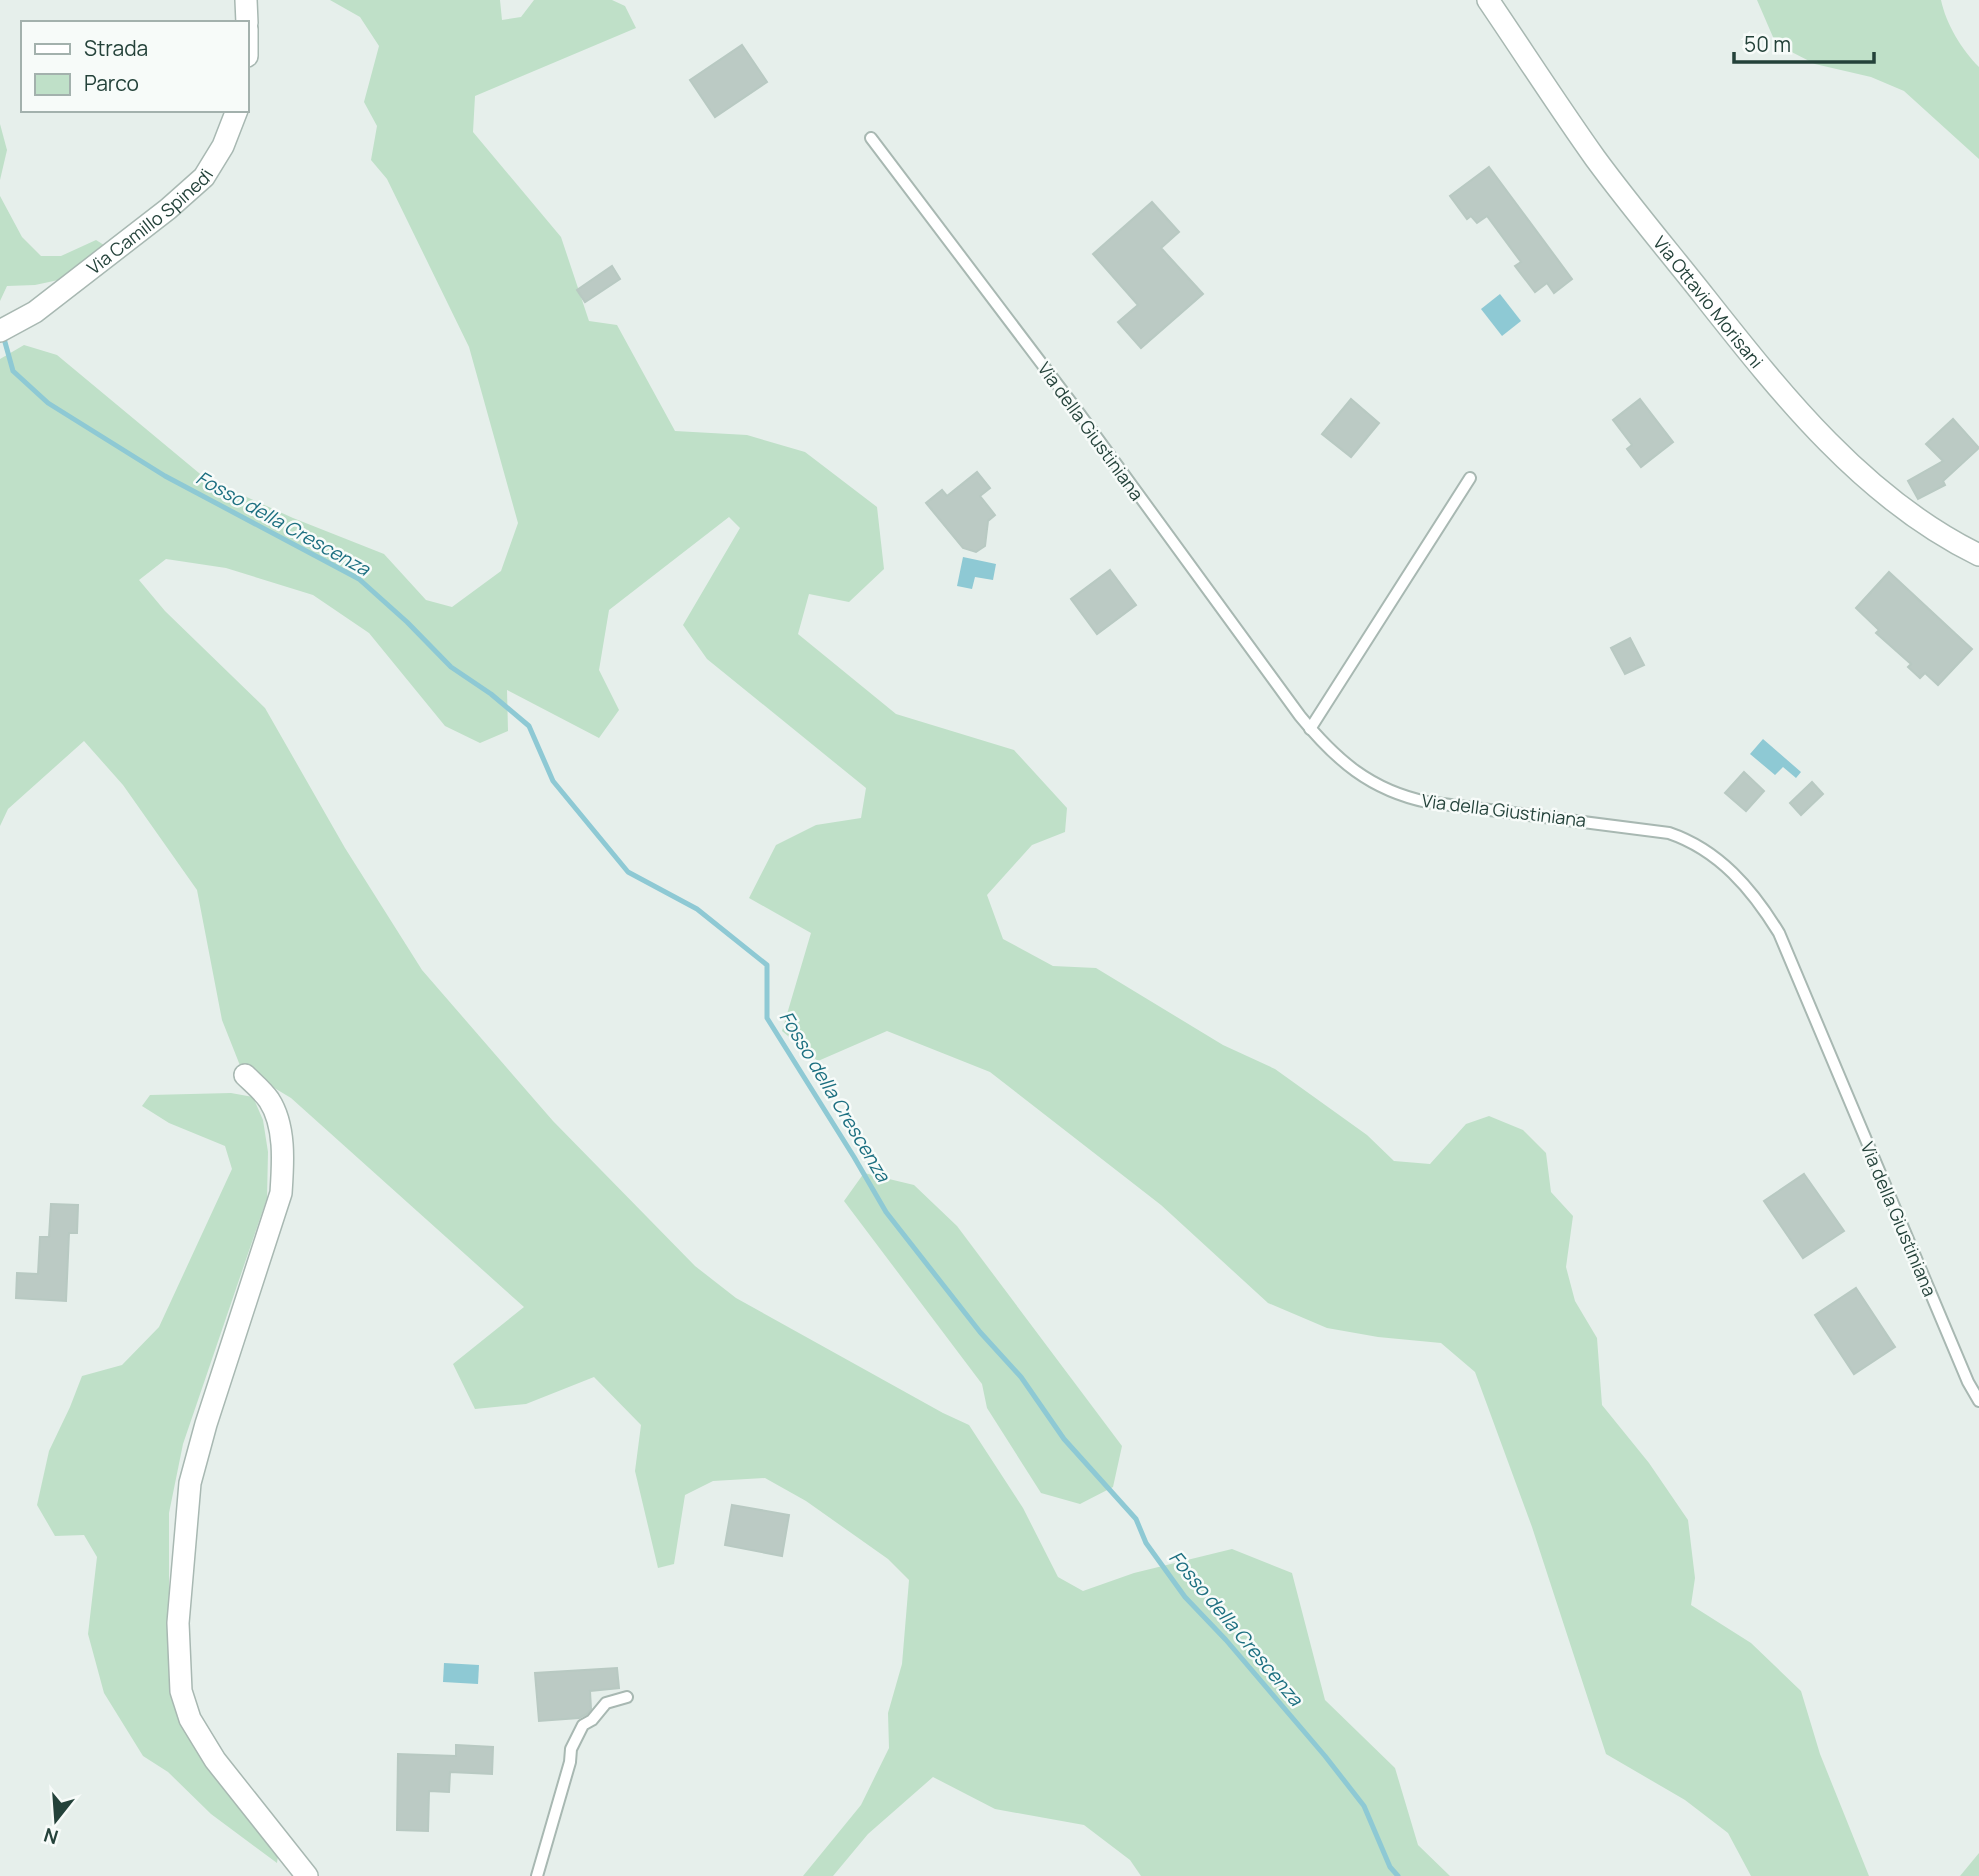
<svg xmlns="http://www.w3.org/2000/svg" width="1979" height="1876" viewBox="0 0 1979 1876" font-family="Manrope,sans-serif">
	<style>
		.green { fill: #bfe0c8 }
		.water { fill: #8ec9d4 }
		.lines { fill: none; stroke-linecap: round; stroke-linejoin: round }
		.stream { stroke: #8ec9d4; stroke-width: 5 }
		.building { fill: #bbcac4; stroke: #b8c9c2; stroke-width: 2 }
		.service-casing { stroke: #a8b8b2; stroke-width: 14 }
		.minor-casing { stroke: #a8b8b2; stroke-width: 24 }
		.service { stroke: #fff; stroke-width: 10 }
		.minor { stroke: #fff; stroke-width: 21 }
		.labels { text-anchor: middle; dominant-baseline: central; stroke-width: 5; stroke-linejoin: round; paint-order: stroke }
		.street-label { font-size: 18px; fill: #24423a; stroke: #f7fbf9 }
		.water-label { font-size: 19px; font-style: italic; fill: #1c6f80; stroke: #f7fbf9 }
	</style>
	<rect width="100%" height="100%" fill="#e6efeb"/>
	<g class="green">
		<polygon points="330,0 500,0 502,20 521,17 534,0 612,0 625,6 636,28 475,96 473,132 561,237 589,321 617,325 675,431 747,435 805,452 877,507 884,569 849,602 809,594 798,634 896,714 1014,750 1067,808 1065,832 1032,845 987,895 1003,939 1053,966 1096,968 1223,1045 1275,1069 1367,1135 1394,1161 1430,1164 1466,1124 1489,1116 1523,1130 1546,1153 1551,1192 1573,1216 1566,1267 1575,1301 1597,1338 1602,1405 1649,1463 1688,1520 1695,1578 1691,1605 1751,1643 1801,1691 1820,1754 1869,1876 1751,1876 1728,1833 1685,1800 1606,1754 1532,1527 1475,1372 1441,1343 1378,1337 1327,1328 1268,1303 1161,1205 990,1072 887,1031 818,1061 782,1031 811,933 749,898 776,845 816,825 861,818 866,788 707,659 683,625 740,528 729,517 609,610 599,670 619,710 599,738 507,690 508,731 480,743 445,726 369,633 313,595 226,568 166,559 139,580 165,611 265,708 345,848 422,970 553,1121 695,1266 736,1298 943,1413 969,1425 1023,1508 1058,1577 1083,1591 1134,1573 1232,1549 1292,1573 1325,1700 1395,1768 1418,1845 1450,1876 1141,1876 1130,1860 1084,1825 995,1809 933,1777 868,1834 833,1876 803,1876 861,1805 889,1748 888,1713 902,1664 909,1580 888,1559 806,1501 765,1478 713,1481 685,1495 674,1564 658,1568 635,1471 641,1425 594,1377 526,1404 475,1409 453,1364 524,1307 291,1098 241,1068 222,1020 197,890 123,785 84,741 8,809 0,826 0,359 24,345 57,355 205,478 293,518 384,554 426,600 452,607 501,571 518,523 469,347 387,179 371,160 377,126 364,102 379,46 360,17"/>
		<path d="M1757 0H1941C1946 24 1962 50 1979 67V159L1904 91 1871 77 1815 64 1776 44Z"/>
		<polygon points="0,124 7,150 0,180"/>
		<polygon points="0,196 22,237 41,256 61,256 96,240 104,245 104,251 63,279 35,285 7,286 0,301"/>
		<polygon points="231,1093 253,1097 263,1120 268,1152 267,1198 183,1444 169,1513 169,1661 179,1717 279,1849 277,1863 211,1814 168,1772 143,1756 104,1693 88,1634 97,1557 84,1535 55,1536 37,1505 49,1451 70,1407 82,1376 122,1365 159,1327 232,1169 225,1146 169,1123 142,1106 150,1095"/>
		<polygon points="864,1173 914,1185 957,1226 1122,1446 1113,1487 1080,1504 1041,1493 987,1408 982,1384 844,1201"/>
		<polygon points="1979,1853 1979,1876 1960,1876"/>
	</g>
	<g class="water">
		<polygon points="1500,294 1521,321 1502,336 1481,309"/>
		<polygon points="963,557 996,564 993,580 975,577 972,589 957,586"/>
		<polygon points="1763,739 1801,772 1796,778 1783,767 1775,775 1750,754"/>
		<polygon points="444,1663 479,1665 478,1684 443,1682"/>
	</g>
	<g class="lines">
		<polyline class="stream" points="3,335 13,371 48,403 165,476 359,579 407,622 451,667 491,694 529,726 553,781 628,872 697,909 767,965 767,1018 854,1157 886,1212 980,1332 1021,1377 1064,1439 1136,1519 1146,1543 1185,1597 1226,1640 1325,1756 1364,1806 1390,1867 1398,1876"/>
	</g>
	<g class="building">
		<polygon points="742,45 767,82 715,117 690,80"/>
		<polygon points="1489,167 1572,279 1554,293 1547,283 1535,292 1515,266 1521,262 1487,216 1477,223 1471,216 1467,219 1450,196"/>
		<polygon points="1152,202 1179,232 1161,248 1203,294 1141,348 1118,322 1138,305 1093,254"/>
		<polygon points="612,266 620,279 585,302 577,290"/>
		<polygon points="1351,399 1379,423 1351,457 1322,434"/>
		<polygon points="1640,399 1673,442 1641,467 1627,449 1632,445 1613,420"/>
		<polygon points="1953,419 1979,448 1943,481 1945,485 1918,499 1908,481 1943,461 1926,444"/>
		<polygon points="977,472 990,488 980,496 995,515 988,521 985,546 976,552 963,548 926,503 942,490 947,496"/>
		<polygon points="1110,570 1136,605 1097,634 1071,599"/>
		<polygon points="1889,572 1972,649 1938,685 1925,673 1920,678 1908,667 1911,664 1876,633 1879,630 1856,608"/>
		<polygon points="1630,638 1644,665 1625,674 1611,648"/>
		<polygon points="1744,772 1764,791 1746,811 1725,793"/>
		<polygon points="1812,782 1823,794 1801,815 1790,803"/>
		<polygon points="1804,1174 1844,1231 1803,1258 1764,1201"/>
		<polygon points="51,1204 78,1205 77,1233 69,1233 66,1301 16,1298 17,1273 38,1274 40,1237 49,1237"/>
		<polygon points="1856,1288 1895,1347 1854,1374 1815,1315"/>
		<polygon points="732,1505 789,1515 782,1556 725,1545"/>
		<polygon points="617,1668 619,1688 590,1691 591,1709 587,1714 579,1718 539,1721 535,1673"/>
		<polygon points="456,1745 493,1747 492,1774 450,1772 449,1792 429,1791 428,1831 397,1830 398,1754 456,1756"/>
	</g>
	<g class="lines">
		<defs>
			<g id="service">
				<path d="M871 138 1076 409 1300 716C1336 760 1370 790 1427 802L1669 833C1719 850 1752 889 1779 933L1968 1382 1979 1401"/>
				<polyline points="1310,729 1470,478"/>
				<polyline points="537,1876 570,1762 571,1749 583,1725 592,1720 606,1703 627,1697"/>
			</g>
			<g id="minor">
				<polyline points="246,0 247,23"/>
				<path id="s1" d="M1488 0C1524 53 1558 106 1595 158 1628 203 1665 247 1700 291 1779 391 1862 498 1979 555"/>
				<polyline points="247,29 247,56"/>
				<path id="s2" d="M0 331 35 312 168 209 204 177 223 146 237 110"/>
				<path d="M245 1075C253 1083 262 1090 269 1100 286 1126 283 1164 281 1193L206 1424 190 1483 178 1623 181 1691 190 1719 215 1760 307 1876"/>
			</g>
		</defs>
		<use href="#service" class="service-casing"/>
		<use href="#minor" class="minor-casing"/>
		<use href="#service" class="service"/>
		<use href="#minor" class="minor"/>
	</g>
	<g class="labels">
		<g class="street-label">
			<text stroke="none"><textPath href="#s2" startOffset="186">Via Camillo Spinedi</textPath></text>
			<text stroke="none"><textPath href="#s1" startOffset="374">Via Ottavio Morisani</textPath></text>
			<text transform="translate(1091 431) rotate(54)">Via della Giustiniana</text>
			<text transform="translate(1504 810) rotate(7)">Via della Giustiniana</text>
			<text transform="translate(1899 1219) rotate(67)">Via della Giustiniana</text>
		</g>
		<g class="water-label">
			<text transform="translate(283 523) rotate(29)">Fosso della Crescenza</text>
			<text transform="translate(835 1096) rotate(59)">Fosso della Crescenza</text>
			<text transform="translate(1236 1628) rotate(50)">Fosso della Crescenza</text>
		</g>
	</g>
	<rect x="21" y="21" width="228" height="91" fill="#f7fbf9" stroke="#a3b1ad" stroke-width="2"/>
	<rect x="35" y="44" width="35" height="10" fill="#ffffff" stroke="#a3b1ad" stroke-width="2"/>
	<text x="84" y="56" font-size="21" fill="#24423a">Strada</text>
	<rect x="35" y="74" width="35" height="21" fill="#bfe0c8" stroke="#a3b1ad" stroke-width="2"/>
	<text x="84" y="91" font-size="21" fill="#24423a">Parco</text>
	<g transform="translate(56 1820) rotate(197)" stroke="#f7fbf9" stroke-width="5" paint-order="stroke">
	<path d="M0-5L12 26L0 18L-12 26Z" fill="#24423a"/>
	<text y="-10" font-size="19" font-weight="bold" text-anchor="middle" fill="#24423a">N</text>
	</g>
	<path d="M1734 52v10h140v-10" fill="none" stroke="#24423a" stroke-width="3.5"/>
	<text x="1744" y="52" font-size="21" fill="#24423a" stroke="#f7fbf9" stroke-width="5" paint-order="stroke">50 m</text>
</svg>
